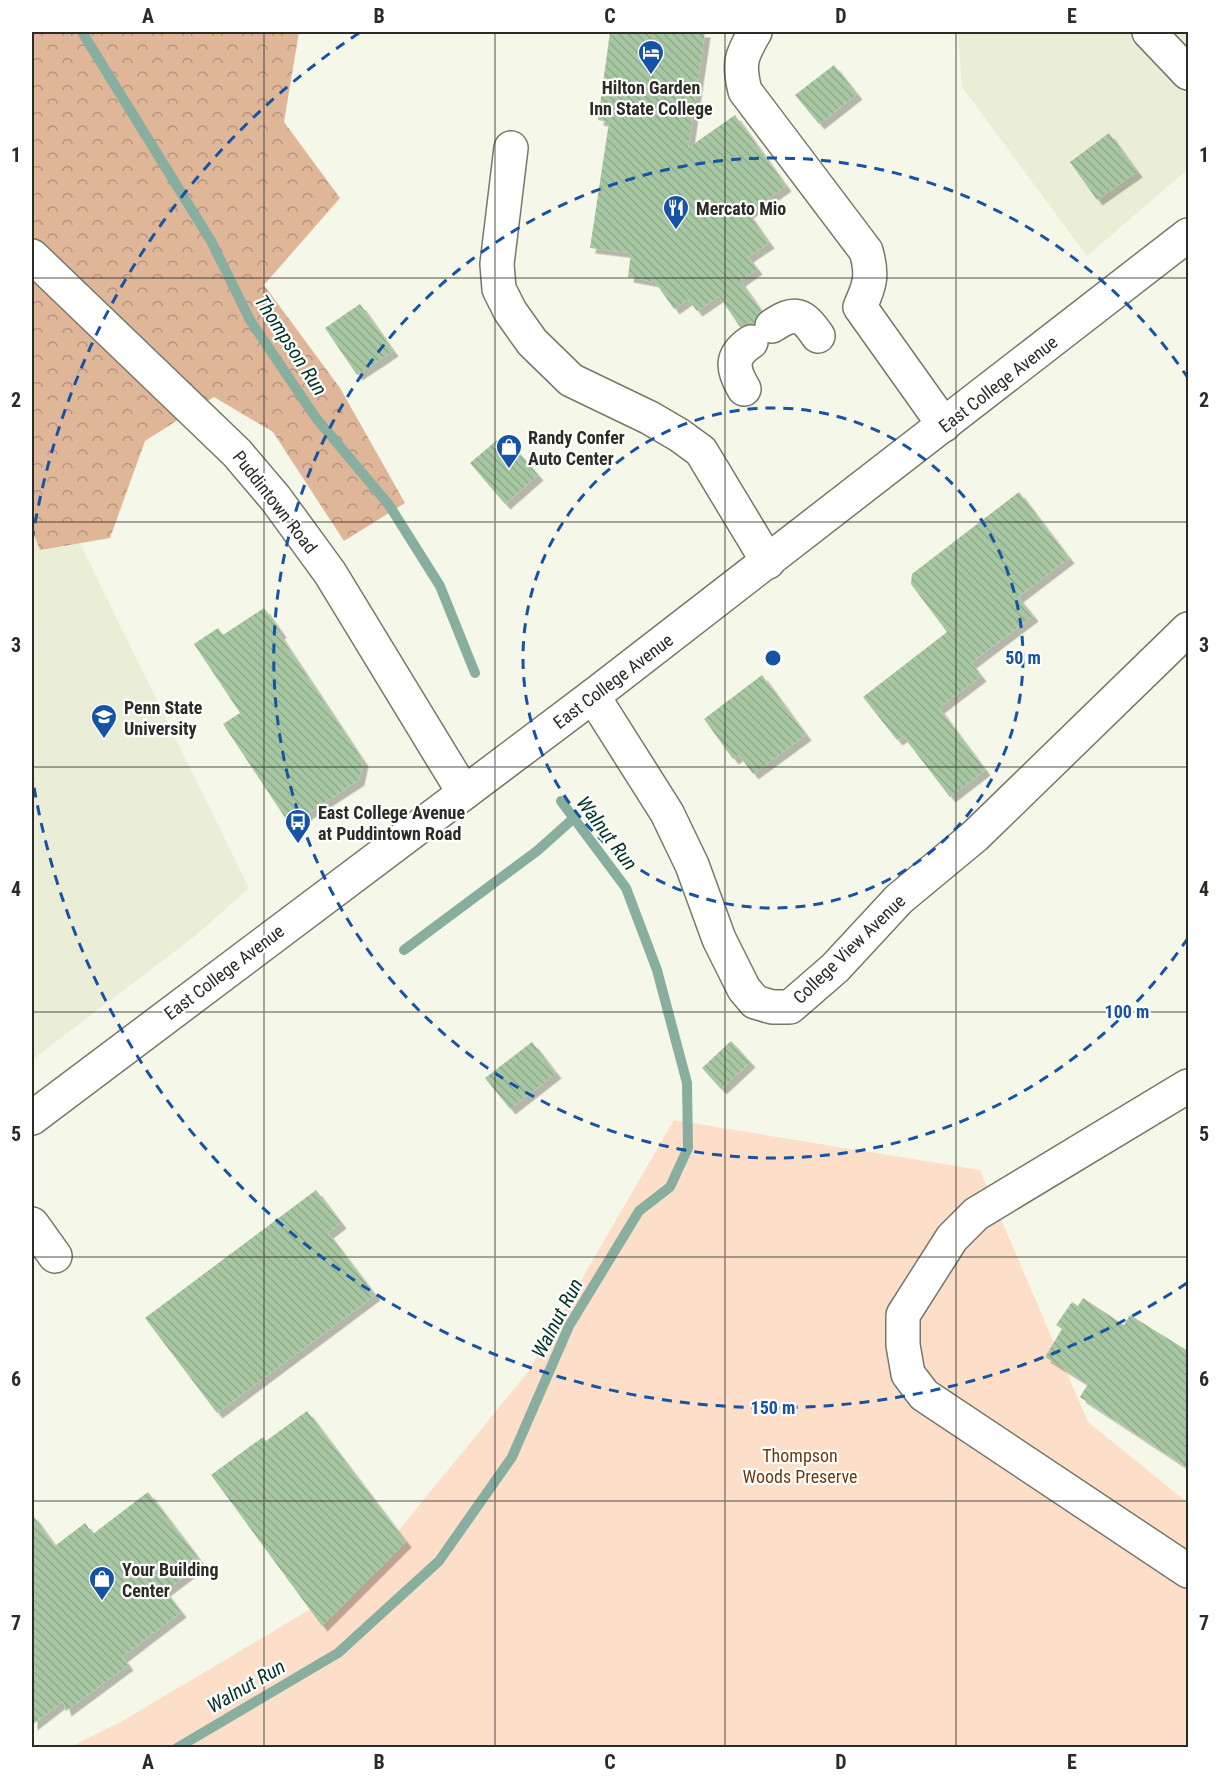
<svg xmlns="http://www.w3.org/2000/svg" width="1220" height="1779" viewBox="0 0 1220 1779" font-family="'Roboto Condensed',sans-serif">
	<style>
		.built { fill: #eaeed6 }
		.forest { fill: url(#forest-crowns) }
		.green { fill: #fcdec9 }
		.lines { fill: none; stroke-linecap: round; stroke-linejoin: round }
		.stream { stroke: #87ae9e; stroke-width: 10 }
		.building { fill: url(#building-back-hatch); filter: url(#shadow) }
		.minor-casing { stroke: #76786a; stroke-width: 36 }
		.major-casing { stroke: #76786a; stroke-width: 36 }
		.minor { stroke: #fff; stroke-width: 33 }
		.major { stroke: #fff; stroke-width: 33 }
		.grid { fill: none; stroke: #2b2c26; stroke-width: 1.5; stroke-opacity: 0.55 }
		.ring { fill: none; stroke: #1553a4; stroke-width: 3; stroke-dasharray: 10 8 }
		.labels { text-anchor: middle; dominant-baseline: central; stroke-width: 4.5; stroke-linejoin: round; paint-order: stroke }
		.poi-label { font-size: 18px; font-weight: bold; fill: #2b2c26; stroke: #fff; text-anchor: start }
		.street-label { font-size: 18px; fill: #2b2c26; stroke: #fff }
		.park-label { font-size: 18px; fill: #6e390a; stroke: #fff }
		.water-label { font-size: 20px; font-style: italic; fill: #003326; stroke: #fff }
		.centre { fill: #1553a4; stroke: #fff; stroke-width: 3 }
		.ring-label { font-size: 18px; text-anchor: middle; font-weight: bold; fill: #1553a4; stroke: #fff; stroke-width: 4.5; stroke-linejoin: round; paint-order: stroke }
		.neatline { fill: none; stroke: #2b2c26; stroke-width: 2 }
		.grid-label { font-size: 20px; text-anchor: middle; font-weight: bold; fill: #2b2c26 }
	</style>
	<defs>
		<pattern id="forest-crowns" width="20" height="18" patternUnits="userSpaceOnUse" patternTransform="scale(1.5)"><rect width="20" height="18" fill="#e0b699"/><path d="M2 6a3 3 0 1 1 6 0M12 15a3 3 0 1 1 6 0" fill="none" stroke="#b6947d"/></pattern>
		<pattern id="building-back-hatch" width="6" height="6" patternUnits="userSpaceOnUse" patternTransform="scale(1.5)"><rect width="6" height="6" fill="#a6c7a2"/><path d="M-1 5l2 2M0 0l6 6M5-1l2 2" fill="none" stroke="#8fab8b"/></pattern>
		<filter id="shadow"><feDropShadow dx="5.5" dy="5.5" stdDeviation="0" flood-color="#0004"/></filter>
	</defs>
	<rect width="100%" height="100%" fill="#f5f8e8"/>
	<g class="built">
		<polygon points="958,32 1188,32 1188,169 1087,256 962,87"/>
		<polygon points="32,271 35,452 249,888 196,935 32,1060"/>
	</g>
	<polygon class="forest" points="32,32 299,32 284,122 340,198 264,285 340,388 405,503 344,541 273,432 214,397 145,441 110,538 40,550 32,529"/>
	<polygon class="green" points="674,1120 980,1170 1088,1422 1188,1503 1188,1747 68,1748 119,1723 341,1591 399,1530 528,1372"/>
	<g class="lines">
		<g class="stream">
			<polyline points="82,32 211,241 250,320 316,418 389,505 440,586 475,673"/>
			<polyline points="404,950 537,851 574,818"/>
			<polyline points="177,1748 338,1653 439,1561 512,1457 569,1326 639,1211 670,1187 688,1148 687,1083 657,970 626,888 561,801"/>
		</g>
	</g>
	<g class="building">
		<polygon points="610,32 705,32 688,148 735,115 786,186 748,213 769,243 748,257 757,269 740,281 761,311 756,317 754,324 748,324 740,327 719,296 697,311 688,299 674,309 655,282 628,277 631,253 590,248 609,122 598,120"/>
		<polygon points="834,65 857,94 819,124 795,95"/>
		<polygon points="1109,133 1137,172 1097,200 1070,162"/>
		<polygon points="360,304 393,351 357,375 325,328"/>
		<polygon points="503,435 538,475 505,504 470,463"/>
		<polygon points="1019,492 1069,558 1018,597 1033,616 971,663 981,676 939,708 985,770 950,797 903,736 897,740 863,697 947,632 911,584 912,574"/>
		<polygon points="264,608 281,632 279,634 363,761 359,780 290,825 223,724 240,713 194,644 218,628 223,635"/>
		<polygon points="762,675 806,735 753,774 739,755 733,759 704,719"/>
		<polygon points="731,1041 750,1062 721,1089 702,1068"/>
		<polygon points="532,1042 556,1073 510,1109 485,1078"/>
		<polygon points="316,1190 341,1223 328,1233 375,1295 217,1413 145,1318"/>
		<polygon points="1083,1298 1124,1325 1130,1315 1188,1351 1188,1468 1080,1397 1088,1384 1045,1357 1062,1329 1056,1325 1072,1302 1078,1306"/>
		<polygon points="307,1411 406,1542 322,1626 211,1475 263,1437 266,1441"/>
		<polygon points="148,1492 202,1563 165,1591 181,1612 122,1657 128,1665 66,1711 63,1701 32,1725 32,1514 55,1546 85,1523 93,1534"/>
	</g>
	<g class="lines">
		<defs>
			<g id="minor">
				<path d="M755 32C741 56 738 63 745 91L866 251C873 275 870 285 860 307L944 425"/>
				<polyline points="1149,32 1188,73"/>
				<polyline points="511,148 497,264 499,289 510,311 532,342 571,380 650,418 679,435 701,451 768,562"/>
				<polyline points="32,256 237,453 276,499 330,573 464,793"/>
				<path d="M772 326C795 310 803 314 818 336"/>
				<path d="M744 389C732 369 730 356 751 342"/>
				<polyline points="593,696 667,813 692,865 719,939 744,989 755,1002 772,1007 790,1007 835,968 899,899 975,836 1188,629"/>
				<polyline points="1188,1086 976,1214 952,1238 903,1315 903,1345 908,1374 924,1395 1188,1571"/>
				<polyline points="32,1224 55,1256"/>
			</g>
			<polyline id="major" points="32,1118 593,696 1188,235"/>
		</defs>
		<use href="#minor" class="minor-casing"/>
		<use href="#major" class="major-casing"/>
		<use href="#minor" class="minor"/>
		<use href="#major" class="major"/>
	</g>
	<path class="grid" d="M264 32V1748M495 32V1748M725 32V1748M956 32V1748M32 278H1188M32 522H1188M32 767H1188M32 1012H1188M32 1257H1188M32 1501H1188"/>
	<g class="ring">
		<circle cx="773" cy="658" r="250"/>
		<path d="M1188 938A500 500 0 1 1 1188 378"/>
		<path d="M1187 1283A750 750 0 0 1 32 775M32 541A750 750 0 0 1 359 33"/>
	</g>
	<defs>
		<symbol id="hotel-pin" viewBox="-11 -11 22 30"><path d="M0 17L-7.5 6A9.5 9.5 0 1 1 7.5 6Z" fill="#1553a4" stroke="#fff"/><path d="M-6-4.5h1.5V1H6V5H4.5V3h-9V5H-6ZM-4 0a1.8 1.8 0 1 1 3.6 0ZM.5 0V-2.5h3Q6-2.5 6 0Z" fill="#fff"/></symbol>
		<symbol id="restaurant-pin" viewBox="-11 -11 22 30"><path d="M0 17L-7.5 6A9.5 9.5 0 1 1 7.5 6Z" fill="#1553a4" stroke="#fff"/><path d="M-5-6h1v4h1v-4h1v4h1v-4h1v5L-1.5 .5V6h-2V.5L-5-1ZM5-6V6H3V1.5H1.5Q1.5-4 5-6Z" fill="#fff"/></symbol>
		<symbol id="shop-pin" viewBox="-11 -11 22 30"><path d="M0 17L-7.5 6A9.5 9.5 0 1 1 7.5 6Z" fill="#1553a4" stroke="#fff"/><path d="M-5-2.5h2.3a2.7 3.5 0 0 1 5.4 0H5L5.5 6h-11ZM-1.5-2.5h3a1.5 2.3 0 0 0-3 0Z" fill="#fff"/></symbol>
		<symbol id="university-pin" viewBox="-11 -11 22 30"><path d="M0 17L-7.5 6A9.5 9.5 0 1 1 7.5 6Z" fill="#1553a4" stroke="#fff"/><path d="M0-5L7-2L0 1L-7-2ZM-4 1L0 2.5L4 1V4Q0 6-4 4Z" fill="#fff"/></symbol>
		<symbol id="bus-pin" viewBox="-11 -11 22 30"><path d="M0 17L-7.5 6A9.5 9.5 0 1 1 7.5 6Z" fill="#1553a4" stroke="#fff"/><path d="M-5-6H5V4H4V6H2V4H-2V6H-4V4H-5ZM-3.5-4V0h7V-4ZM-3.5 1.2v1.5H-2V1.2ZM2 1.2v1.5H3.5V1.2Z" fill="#fff"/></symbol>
	</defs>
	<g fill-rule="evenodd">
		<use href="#hotel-pin" x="636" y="38" width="30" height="40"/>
		<use href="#restaurant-pin" x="661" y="193" width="30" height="40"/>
		<use href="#shop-pin" x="494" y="432" width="30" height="40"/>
		<use href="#university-pin" x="89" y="702" width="30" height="40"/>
		<use href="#bus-pin" x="283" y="807" width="30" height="40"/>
		<use href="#shop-pin" x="87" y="1564" width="30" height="40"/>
	</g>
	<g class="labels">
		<g class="poi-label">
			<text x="651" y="87" text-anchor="middle">Hilton Garden<tspan x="651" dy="21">Inn State College</tspan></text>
			<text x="696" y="208">Mercato Mio</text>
			<text x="528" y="437">Randy Confer<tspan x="528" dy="21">Auto Center</tspan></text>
			<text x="124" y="707">Penn State<tspan x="124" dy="21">University</tspan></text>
			<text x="318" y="812">East College Avenue<tspan x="318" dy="21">at Puddintown Road</tspan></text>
			<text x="122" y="1569">Your Building<tspan x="122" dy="21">Center</tspan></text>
		</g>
		<g class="street-label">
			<text transform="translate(998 384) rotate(-38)">East College Avenue</text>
			<text transform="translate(275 502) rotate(52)">Puddintown Road</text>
			<text transform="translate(613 681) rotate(-37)">East College Avenue</text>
			<text transform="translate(849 949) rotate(-44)">College View Avenue</text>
			<text transform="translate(224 972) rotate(-37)">East College Avenue</text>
		</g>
		<g class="park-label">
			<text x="800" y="1455">Thompson<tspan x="800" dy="21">Woods Preserve</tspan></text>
		</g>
		<g class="water-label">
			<text transform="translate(291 345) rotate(57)">Thompson Run</text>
			<text transform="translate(607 833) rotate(53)">Walnut Run</text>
			<text transform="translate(557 1318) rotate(-62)">Walnut Run</text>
			<text transform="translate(246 1686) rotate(-30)">Walnut Run</text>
		</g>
	</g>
	<circle cx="773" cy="658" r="9" class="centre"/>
	<g class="ring-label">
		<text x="1023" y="664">50 m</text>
		<text x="1127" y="1018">100 m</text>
		<text x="773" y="1414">150 m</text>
	</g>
	<rect width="1220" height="1779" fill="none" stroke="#ffffff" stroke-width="66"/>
	<rect x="33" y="33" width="1154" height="1713" class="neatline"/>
	<g class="grid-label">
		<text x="148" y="23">A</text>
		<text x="379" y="23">B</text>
		<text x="610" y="23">C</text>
		<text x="841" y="23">D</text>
		<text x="1072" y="23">E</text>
		<text x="16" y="162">1</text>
		<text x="1204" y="162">1</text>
		<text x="16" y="407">2</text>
		<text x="1204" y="407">2</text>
		<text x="16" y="652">3</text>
		<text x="1204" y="652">3</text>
		<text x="16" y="896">4</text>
		<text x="1204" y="896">4</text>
		<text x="16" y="1141">5</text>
		<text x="1204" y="1141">5</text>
		<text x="16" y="1386">6</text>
		<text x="1204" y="1386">6</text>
		<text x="16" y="1630">7</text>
		<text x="1204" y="1630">7</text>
		<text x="148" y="1769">A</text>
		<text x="379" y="1769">B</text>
		<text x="610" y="1769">C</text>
		<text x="841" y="1769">D</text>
		<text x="1072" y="1769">E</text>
	</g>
</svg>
